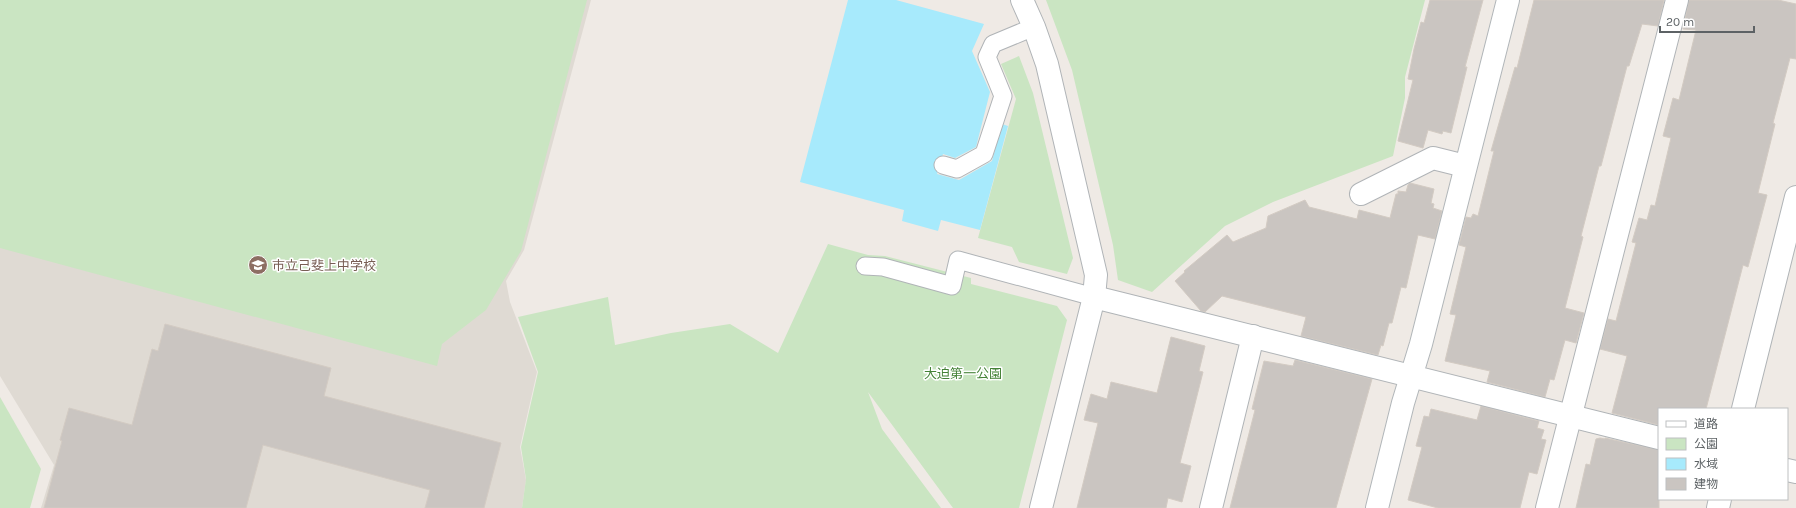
<svg xmlns="http://www.w3.org/2000/svg" width="1796" height="508" viewBox="0 0 1796 508" font-family="Karla,'Noto Sans JP',sans-serif">
	<style>
		.education { fill: #dfdad3 }
		.green { fill: #cae5c2 }
		.water { fill: #a7eafc }
		.building { fill: #cac5c1; stroke: #d3cbc3 }
		.lines { fill: none; stroke-linecap: round; stroke-linejoin: round }
		.lane-casing { stroke: #b0b4b7; stroke-width: 19 }
		.street-casing { stroke: #b0b4b7; stroke-width: 24 }
		.secondary-casing { stroke: #b1b6b9; stroke-width: 24 }
		.lane { stroke: #fff; stroke-width: 17 }
		.street { stroke: #fff; stroke-width: 22 }
		.secondary { stroke: #fff; stroke-width: 22 }
		.labels { text-anchor: middle; dominant-baseline: central; stroke-width: 3; stroke-linejoin: round; paint-order: stroke }
		.education-label { font-size: 13px; fill: #785e54; stroke: #fff; text-anchor: start }
		.park-label { font-size: 13px; fill: #448237; stroke: #fff }
	</style>
	<rect width="100%" height="100%" fill="#efeae5"/>
	<polygon class="education" points="0,0 591,0 524,250 506,281 510,302 537,372 520,447 526,480 522,508 41,508 54,465 0,376"/>
	<g class="green">
		<polygon points="0,0 587,0 521,251 486,310 442,344 437,366 0,248"/>
		<polygon points="1046,0 1425,0 1405,77 1405,98 1393,156 1273,202 1225,226 1152,292 1118,280 1113,245 1072,70"/>
		<polygon points="1019,56 1033,93 1073,258 1067,274 1019,262 1012,247 978,238 1016,99 1001,64"/>
		<polygon points="828,244 868,255 885,256 971,278 971,284 1057,306 1067,320 1019,508 953,508 868,392 882,429 941,508 522,508 526,479 521,447 538,372 518,317 608,297 615,345 671,333 730,324 778,353"/>
		<polygon points="0,397 41,469 30,508 0,508"/>
	</g>
	<polygon class="water" points="848,0 896,0 984,24 972,51 990,92 976,147 955,158 943,154 937,174 959,180 992,161 1002,124 1008,126 980,230 941,220 938,231 902,221 904,210 800,182"/>
	<g class="building">
		<polygon points="1430,0 1483,0 1465,67 1467,67 1451,133 1443,131 1442,134 1428,130 1423,148 1398,141 1413,80 1408,79 1414,49 1421,22 1424,23"/>
		<polygon points="1534,0 1664,0 1658,26 1642,24 1629,66 1627,66 1601,166 1599,166 1581,236 1583,237 1565,308 1584,313 1576,343 1565,340 1554,380 1550,379 1545,397 1487,382 1490,371 1445,361 1456,315 1450,314 1466,247 1459,245 1466,217 1471,218 1473,214 1478,216 1494,151 1491,151 1515,67 1517,68"/>
		<polygon points="1689,0 1778,0 1796,4 1796,59 1790,58 1773,123 1775,124 1758,193 1767,195 1748,267 1743,265 1706,409 1659,409 1659,425 1612,413 1627,356 1600,349 1608,319 1616,321 1636,243 1632,242 1639,218 1647,220 1651,205 1655,206 1671,138 1663,136 1673,98 1679,100 1696,30 1683,29"/>
		<polygon points="1410,183 1434,189 1431,203 1434,204 1433,208 1442,211 1435,239 1418,235 1406,288 1401,287 1392,323 1389,323 1383,346 1381,345 1378,355 1301,336 1306,317 1222,296 1205,312 1201,311 1175,281 1185,272 1184,271 1227,235 1233,242 1266,228 1268,216 1305,200 1309,207 1357,219 1359,210 1390,218 1396,194 1398,194 1398,191 1406,192 1408,185"/>
		<polygon points="165,324 331,368 324,396 501,443 484,508 425,508 430,490 263,445 246,508 44,508 62,441 60,440 69,408 132,425 152,349 158,351"/>
		<polygon points="1171,337 1205,346 1199,371 1203,372 1180,463 1191,466 1182,502 1168,498 1166,508 1077,508 1098,423 1084,420 1091,394 1107,399 1111,382 1157,393"/>
		<polygon points="1295,360 1372,379 1336,508 1230,508 1255,410 1252,409 1264,361 1293,366"/>
		<polygon points="1481,406 1539,421 1537,428 1544,430 1541,439 1546,440 1537,474 1529,472 1520,508 1438,508 1408,500 1422,447 1416,446 1424,416 1429,417 1431,409 1477,420"/>
		<polygon points="1600,438 1605,439 1605,438 1659,450 1659,508 1576,508 1586,464 1590,465 1596,439"/>
	</g>
	<g class="lines">
		<defs>
			<g id="lane">
				<polyline points="943,165 957,169 984,154 1003,96 987,57 993,44 1034,27"/>
				<polyline points="865,266 883,267 952,286 958,260 1094,297"/>
			</g>
			<g id="street">
				<polyline points="1022,0 1034,27 1047,64 1096,275 1094,297 1041,508"/>
				<polyline points="1361,194 1433,158 1465,166"/>
				<polyline points="1094,297 1659,438"/>
				<polyline points="1743,409 1796,197"/>
				<polyline points="1787,470 1796,472"/>
				<polyline points="1211,508 1253,336"/>
				<polyline points="1547,508 1677,0"/>
				<polyline points="1718,508 1720,499"/>
			</g>
			<polyline id="secondary" points="1377,508 1403,403 1421,344 1508,0"/>
		</defs>
		<use href="#lane" class="lane-casing"/>
		<use href="#street" class="street-casing"/>
		<use href="#secondary" class="secondary-casing"/>
		<use href="#lane" class="lane"/>
		<use href="#street" class="street"/>
		<use href="#secondary" class="secondary"/>
	</g>
	<defs>
		<symbol id="school-disc" viewBox="-11 -11 22 22"><circle r="9.5" fill="#8d6e63" stroke="#fff"/><path d="M0-5L7-2L0 1L-7-2ZM-4 1L0 2.5L4 1V4Q0 6-4 4Z" fill="#fff"/></symbol>
	</defs>
	<g fill-rule="evenodd">
		<use href="#school-disc" x="247" y="254" width="22" height="22"/>
	</g>
	<g class="labels">
		<g class="education-label">
			<text x="272" y="265">市立己斐上中学校</text>
		</g>
		<g class="park-label">
			<text x="963" y="373">大迫第一公園</text>
		</g>
	</g>
	<rect x="1658" y="408" width="130" height="92" fill="#ffffff" stroke="#bec0c1"/>
	<rect x="1666" y="421" width="20" height="6" fill="#ffffff" stroke="#bec0c1"/>
	<text x="1694" y="428" font-size="12" fill="#5d6265">道路</text>
	<rect x="1666" y="438" width="20" height="12" fill="#cae5c2" stroke="#bec0c1"/>
	<text x="1694" y="448" font-size="12" fill="#5d6265">公園</text>
	<rect x="1666" y="458" width="20" height="12" fill="#a7eafc" stroke="#bec0c1"/>
	<text x="1694" y="468" font-size="12" fill="#5d6265">水域</text>
	<rect x="1666" y="478" width="20" height="12" fill="#cac5c1" stroke="#bec0c1"/>
	<text x="1694" y="488" font-size="12" fill="#5d6265">建物</text>
	<path d="M1660 26v6h94v-6" fill="none" stroke="#5d6265" stroke-width="2"/>
	<text x="1666" y="26" font-size="12" fill="#5d6265" stroke="#ffffff" stroke-width="3" paint-order="stroke">20 m</text>
</svg>
